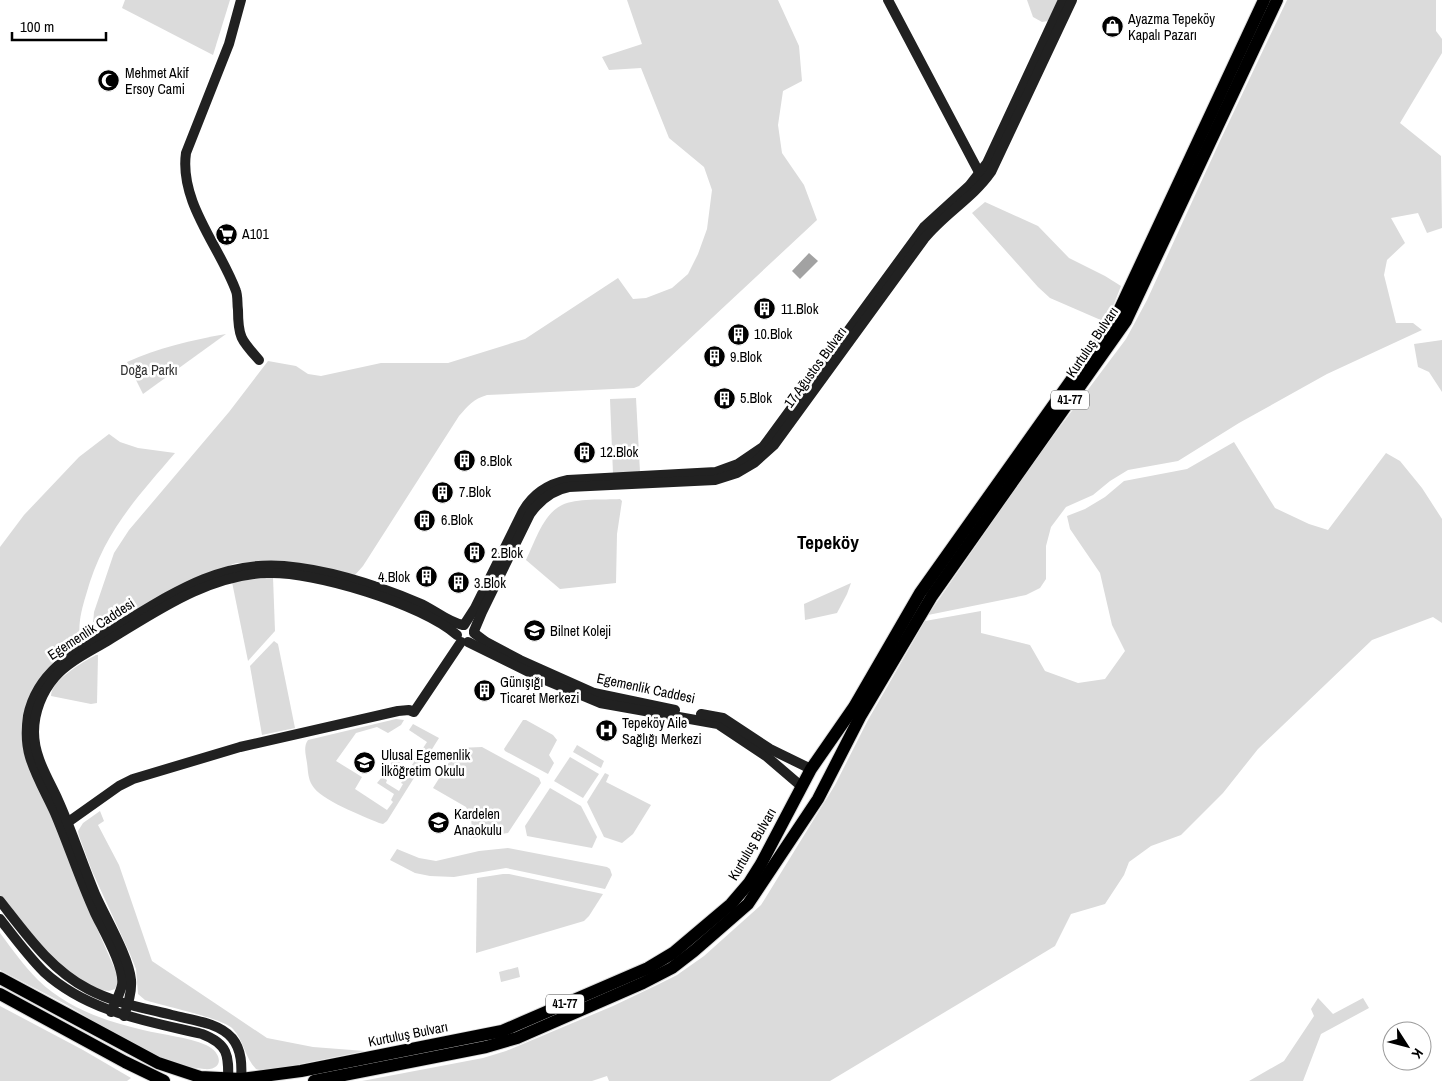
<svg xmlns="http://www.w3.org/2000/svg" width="1442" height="1081" viewBox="0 0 1442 1081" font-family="'Archivo Narrow',sans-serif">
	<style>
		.green { fill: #dbdbdb }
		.water { fill: #a2a2a2 }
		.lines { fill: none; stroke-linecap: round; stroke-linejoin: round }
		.highway-casing { stroke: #dbdbdb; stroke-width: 14 }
		.secondary { stroke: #212121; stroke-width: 10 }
		.highway { stroke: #000; stroke-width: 12 }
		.labels { text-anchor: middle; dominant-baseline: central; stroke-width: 5; stroke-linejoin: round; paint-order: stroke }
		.shield { fill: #fff; stroke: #4c4c4c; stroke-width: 1 }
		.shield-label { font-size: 12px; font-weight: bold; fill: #000 }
		.poi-label { font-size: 14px; fill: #000; stroke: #fff; text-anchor: start }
		.street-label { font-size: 14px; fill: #000; stroke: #fff }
		.park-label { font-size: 14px; fill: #323232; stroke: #fff }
		.district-label { font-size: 19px; font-weight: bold; fill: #000; stroke: #fff }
	</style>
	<rect width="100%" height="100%" fill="#fff"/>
	<g class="green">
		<polygon points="125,0 230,0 213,55 122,8"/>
		<path d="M627 0H778L799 46 802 81 783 91 778 125 782 153 804 185 817 220 639 386 634 388 487 395C473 399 468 406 459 416L363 566 355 575 264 562 236 563 200 577 98 634 93 624 94 612 114 553 129 530 229 412 268 361 296 366 308 374 321 376 381 363H448L525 339 618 278 633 299 646 298 672 288 688 274 698 254 707 229 712 190 704 167 669 138 641 68 609 70 602 57 642 44Z"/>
		<polygon points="1027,0 1058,0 1048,21 1042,22 1033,17"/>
		<polygon points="1287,0 1436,0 1436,31 1442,39 1442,53 1400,123 1441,156 1442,228 1427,233 1418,213 1391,218 1405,243 1387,260 1384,275 1396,323 1413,323 1422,330 1327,374 1239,423 1178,461 1128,470 1110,481 1093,495 1066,507 1051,527 1046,546 1046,579 1040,588 1026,595 928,615 1038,456 1126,339 1147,300 1219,143"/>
		<polygon points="985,202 1038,226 1069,258 1105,276 1121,286 1114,304 1103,321 1050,298 1038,287 972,213"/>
		<path d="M226 334 143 394 127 362C158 348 192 340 226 334Z"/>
		<polygon points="1442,340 1442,392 1429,372 1418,367 1414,344"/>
		<polygon points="636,398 640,472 613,474 610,399"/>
		<path d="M109 434 120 442 138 448 175 453C135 500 103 533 86 595 81 611 77 628 81 644L53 663 29 697 55 822 85 901 117 974V985L115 989 109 991 99 990 76 978 43 950 0 896V547L24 515 79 457Z"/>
		<polygon points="1234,442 1275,508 1309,524 1328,530 1386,453 1400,461 1422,488 1442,519 1442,623 1433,617 1372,640 1258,749 1223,793 1181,835 1151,846 1129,862 1124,875 1105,904 1071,914 1055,946 830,1081 609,1081 607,1076 592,1081 362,1081 483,1058 506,1051 613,1006 657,985 677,975 704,956 761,905 835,785 868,720 925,621 981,611 981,633 1030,645 1045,671 1078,683 1105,679 1125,651 1112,625 1100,573 1070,529 1067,516 1085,509 1105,497 1124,481 1187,469"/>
		<path d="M620 499 622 501 617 534 616 583 560 589 526 560C535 542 543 514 562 505 576 498 604 500 620 499Z"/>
		<polygon points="273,577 275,631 248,661 232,582"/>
		<polygon points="851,583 847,594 837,613 805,620 804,604"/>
		<polygon points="274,641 278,644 295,728 262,735 250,666"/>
		<path d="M96 655H98L97 703 91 704 51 696C51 680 83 662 96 655Z"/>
		<path d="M396 719 404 720 401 725 388 733 377 727 356 733 336 761 362 777 355 789 387 810 393 802 391 800 394 794 377 783 382 777 387 780 386 783 399 791 403 784 401 783 405 777 388 767 394 758 400 762 398 765 410 772 414 766 412 765 427 742 409 730 413 724 439 738 387 821 383 824 379 823C363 816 320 800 312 785 308 779 308 770 307 763 306 755 303 747 308 740Z"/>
		<polygon points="523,720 526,720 553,735 557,740 549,755 554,763 548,774 505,751 504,749"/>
		<polygon points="577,745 604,761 601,768 573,752"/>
		<polygon points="482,747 539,778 541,783 508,833 473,838 471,819 466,807 433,788 458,748"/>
		<polygon points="570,757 599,774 583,798 554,781"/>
		<polygon points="605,773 609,775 606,782 651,805 633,834 622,843 604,837 587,802"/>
		<polygon points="550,788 581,806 597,837 592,848 527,836 525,826"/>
		<path d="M100 811 104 821 98 825 119 865 152 961 267 1038 313 1047 365 1051 286 1067 261 1070 256 1069C245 1058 244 1041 233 1029 223 1018 163 1006 145 1000L138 994 136 969 130 954 92 871 79 836 78 831 83 823Z"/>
		<polygon points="508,848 607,867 610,869 612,875 605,889 506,868 454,877 430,876 415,873 390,860 397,849 419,858 436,861 479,851"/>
		<polygon points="503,874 509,874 603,894 589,916 584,921 476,953 477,878"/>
		<path d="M0 933C12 949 24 966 38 980 67 1008 105 1021 143 1030 163 1035 188 1037 206 1045 222 1052 225 1071 204 1069 156 1065 108 1029 67 1005 45 993 22 982 0 970Z"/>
		<polygon points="518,967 520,977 501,982 499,972"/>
		<polygon points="1318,998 1333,1014 1363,998 1369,1008 1321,1034 1303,1081 1249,1081 1284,1061 1314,1016 1311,1009"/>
		<polygon points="0,1006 83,1050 131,1078 127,1081 0,1081"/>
	</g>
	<polygon class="water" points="809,253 818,261 800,279 792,271"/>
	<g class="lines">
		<defs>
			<g id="highway">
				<polyline points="0,978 158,1063 200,1077 241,1079 301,1071 502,1031 648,968 673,953 731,904 749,883 761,864 811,769 854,707 920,593 1116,317 1264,0"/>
				<polyline points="0,994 125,1062 164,1081"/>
				<polyline points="314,1081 486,1047 517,1038 643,983 672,968 694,951 748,904 818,799 860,717 932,596 1126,321 1277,0"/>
			</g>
		</defs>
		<use href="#highway" class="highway-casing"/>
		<g class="secondary">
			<path d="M241 0 229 44 186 153C179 202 220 247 236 291 238 296 237 304 238 310 238 337 241 340 259 360"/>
			<polyline points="888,0 982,178"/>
			<path d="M464 625 475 608 523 511C533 494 548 484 568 480L716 472 738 464 763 447 924 227 969 186 987 163 1063 0"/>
			<path d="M474 631 482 612 530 514C540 500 552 490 569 487L715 480 737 473 754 463 774 445 924 239C944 214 973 198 991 172L1072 0"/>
			<polyline points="474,633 486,642 520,660 594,693 675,710"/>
			<polyline points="468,642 545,680 600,703 718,724 766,756 801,786"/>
			<polyline points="701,714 723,718 770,749 811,769"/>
			<polyline points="64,825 119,786 133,779 240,747 398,711 409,710 414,712 461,642"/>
			<path d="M0 901C26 934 50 969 88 989 114 1003 144 1008 172 1015 191 1020 218 1022 232 1038 242 1050 242 1066 241 1081"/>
			<path d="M0 919C14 937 28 956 44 972 88 1012 147 1021 202 1034 228 1044 229 1055 228 1081"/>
			<path d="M111 1012C115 1003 120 994 122 985 125 967 103 930 95 913 80 880 69 846 55 813 47 795 36 777 30 757 26 744 26 730 28 716 38 666 85 646 125 622 176 591 222 561 284 566 331 570 376 585 419 603 434 609 447 622 463 625"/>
			<path d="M124 1016C128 1004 132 992 131 980 129 957 105 917 95 894 82 863 72 831 58 800 48 778 34 757 34 732 34 712 42 692 55 677 69 661 91 651 109 640 157 611 208 575 267 573 314 571 422 604 457 635"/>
		</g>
		<use href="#highway" class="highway"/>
	</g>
	<defs>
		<symbol id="shop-disc" viewBox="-11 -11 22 22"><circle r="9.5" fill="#000" stroke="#fff"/><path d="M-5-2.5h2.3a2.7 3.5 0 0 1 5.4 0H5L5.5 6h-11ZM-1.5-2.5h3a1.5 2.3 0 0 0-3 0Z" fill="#fff"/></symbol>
		<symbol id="mosque-disc" viewBox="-11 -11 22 22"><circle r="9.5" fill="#000" stroke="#fff"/><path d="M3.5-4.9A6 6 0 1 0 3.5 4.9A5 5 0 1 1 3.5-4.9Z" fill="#fff"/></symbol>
		<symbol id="supermarket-disc" viewBox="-11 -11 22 22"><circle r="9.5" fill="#000" stroke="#fff"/><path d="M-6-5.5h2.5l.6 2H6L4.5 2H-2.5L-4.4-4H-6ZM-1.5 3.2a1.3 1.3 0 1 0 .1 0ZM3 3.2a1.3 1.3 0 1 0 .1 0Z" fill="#fff"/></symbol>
		<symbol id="building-disc" viewBox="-11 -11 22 22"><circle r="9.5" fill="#000" stroke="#fff"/><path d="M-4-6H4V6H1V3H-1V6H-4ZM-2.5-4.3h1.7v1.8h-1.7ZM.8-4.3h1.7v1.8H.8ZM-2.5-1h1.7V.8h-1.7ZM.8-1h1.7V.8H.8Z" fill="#fff"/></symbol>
		<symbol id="school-disc" viewBox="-11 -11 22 22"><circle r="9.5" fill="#000" stroke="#fff"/><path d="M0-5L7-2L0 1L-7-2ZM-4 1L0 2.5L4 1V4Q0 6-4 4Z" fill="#fff"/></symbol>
		<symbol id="hospital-disc" viewBox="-11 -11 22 22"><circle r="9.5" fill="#000" stroke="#fff"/><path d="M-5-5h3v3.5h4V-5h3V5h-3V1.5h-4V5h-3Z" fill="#fff"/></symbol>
	</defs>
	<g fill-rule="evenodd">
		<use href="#shop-disc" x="1100" y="14" width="25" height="25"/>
		<use href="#mosque-disc" x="96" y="68" width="25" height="25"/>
		<use href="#supermarket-disc" x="214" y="222" width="25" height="25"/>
		<use href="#building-disc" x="752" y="296" width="25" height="25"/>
		<use href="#building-disc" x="726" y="322" width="25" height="25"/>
		<use href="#building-disc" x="702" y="344" width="25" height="25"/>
		<use href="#building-disc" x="712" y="386" width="25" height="25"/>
		<use href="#building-disc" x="572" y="440" width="25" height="25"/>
		<use href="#building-disc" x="452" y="448" width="25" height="25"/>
		<use href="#building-disc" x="430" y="480" width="25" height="25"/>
		<use href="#building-disc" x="412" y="508" width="25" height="25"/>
		<use href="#building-disc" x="462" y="540" width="25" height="25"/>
		<use href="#building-disc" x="414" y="564" width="25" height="25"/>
		<use href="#building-disc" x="446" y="570" width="25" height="25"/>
		<use href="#school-disc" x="522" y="618" width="25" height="25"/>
		<use href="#building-disc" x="472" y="678" width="25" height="25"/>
		<use href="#hospital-disc" x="594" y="718" width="25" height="25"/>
		<use href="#school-disc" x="352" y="750" width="25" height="25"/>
		<use href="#school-disc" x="426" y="810" width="25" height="25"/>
	</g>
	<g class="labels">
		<g class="shield">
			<rect x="1051" y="390.5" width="38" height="19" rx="4"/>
			<rect x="546" y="994.5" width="38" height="19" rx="4"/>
		</g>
		<g class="shield-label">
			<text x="1070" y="400">41-77</text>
			<text x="565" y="1004">41-77</text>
		</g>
		<g class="poi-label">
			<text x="1128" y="19">Ayazma Tepeköy<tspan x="1128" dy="16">Kapalı Pazarı</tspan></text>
			<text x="125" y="73">Mehmet Akif<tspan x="125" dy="16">Ersoy Cami</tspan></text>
			<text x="242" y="234">A101</text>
			<text x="781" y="309">11.Blok</text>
			<text x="754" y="334">10.Blok</text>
			<text x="730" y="357">9.Blok</text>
			<text x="740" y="398">5.Blok</text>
			<text x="600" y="452">12.Blok</text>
			<text x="480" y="461">8.Blok</text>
			<text x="459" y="492">7.Blok</text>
			<text x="441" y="520">6.Blok</text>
			<text x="491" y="553">2.Blok</text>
			<text x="410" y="577" text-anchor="end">4.Blok</text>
			<text x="474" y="583">3.Blok</text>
			<text x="550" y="631">Bilnet Koleji</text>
			<text x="500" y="682">Günışığı<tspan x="500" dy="16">Ticaret Merkezi</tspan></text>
			<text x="622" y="723">Tepeköy Aile<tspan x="622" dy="16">Sağlığı Merkezi</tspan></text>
			<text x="381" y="755">Ulusal Egemenlik<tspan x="381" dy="16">İlköğretim Okulu</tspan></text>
			<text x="454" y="814">Kardelen<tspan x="454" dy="16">Anaokulu</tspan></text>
		</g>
		<g class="street-label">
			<text transform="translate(1092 342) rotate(-56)">Kurtuluş Bulvarı</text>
			<text transform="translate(815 367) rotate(-54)">17 Ağustos Bulvarı</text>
			<text transform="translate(91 629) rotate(-33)">Egemenlik Caddesi</text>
			<text transform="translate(646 688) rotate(12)">Egemenlik Caddesi</text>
			<text transform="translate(752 844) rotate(-60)">Kurtuluş Bulvarı</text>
			<text transform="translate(408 1034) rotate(-11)">Kurtuluş Bulvarı</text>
		</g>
		<g class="park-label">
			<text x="149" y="370">Doğa Parkı</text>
		</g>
		<g class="district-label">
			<text x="828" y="542">Tepeköy</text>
		</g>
	</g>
	<g transform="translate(1407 1046) rotate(126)"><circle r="24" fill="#ffffff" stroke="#999999"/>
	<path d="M0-4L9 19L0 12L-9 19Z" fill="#000000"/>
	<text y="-8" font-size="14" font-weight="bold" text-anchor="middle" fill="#000000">K</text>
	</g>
	<path d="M12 32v8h94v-8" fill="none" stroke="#000000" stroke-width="2.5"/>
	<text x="20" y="32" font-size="15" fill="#000000" stroke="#ffffff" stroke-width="4" paint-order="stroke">100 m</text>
</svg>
